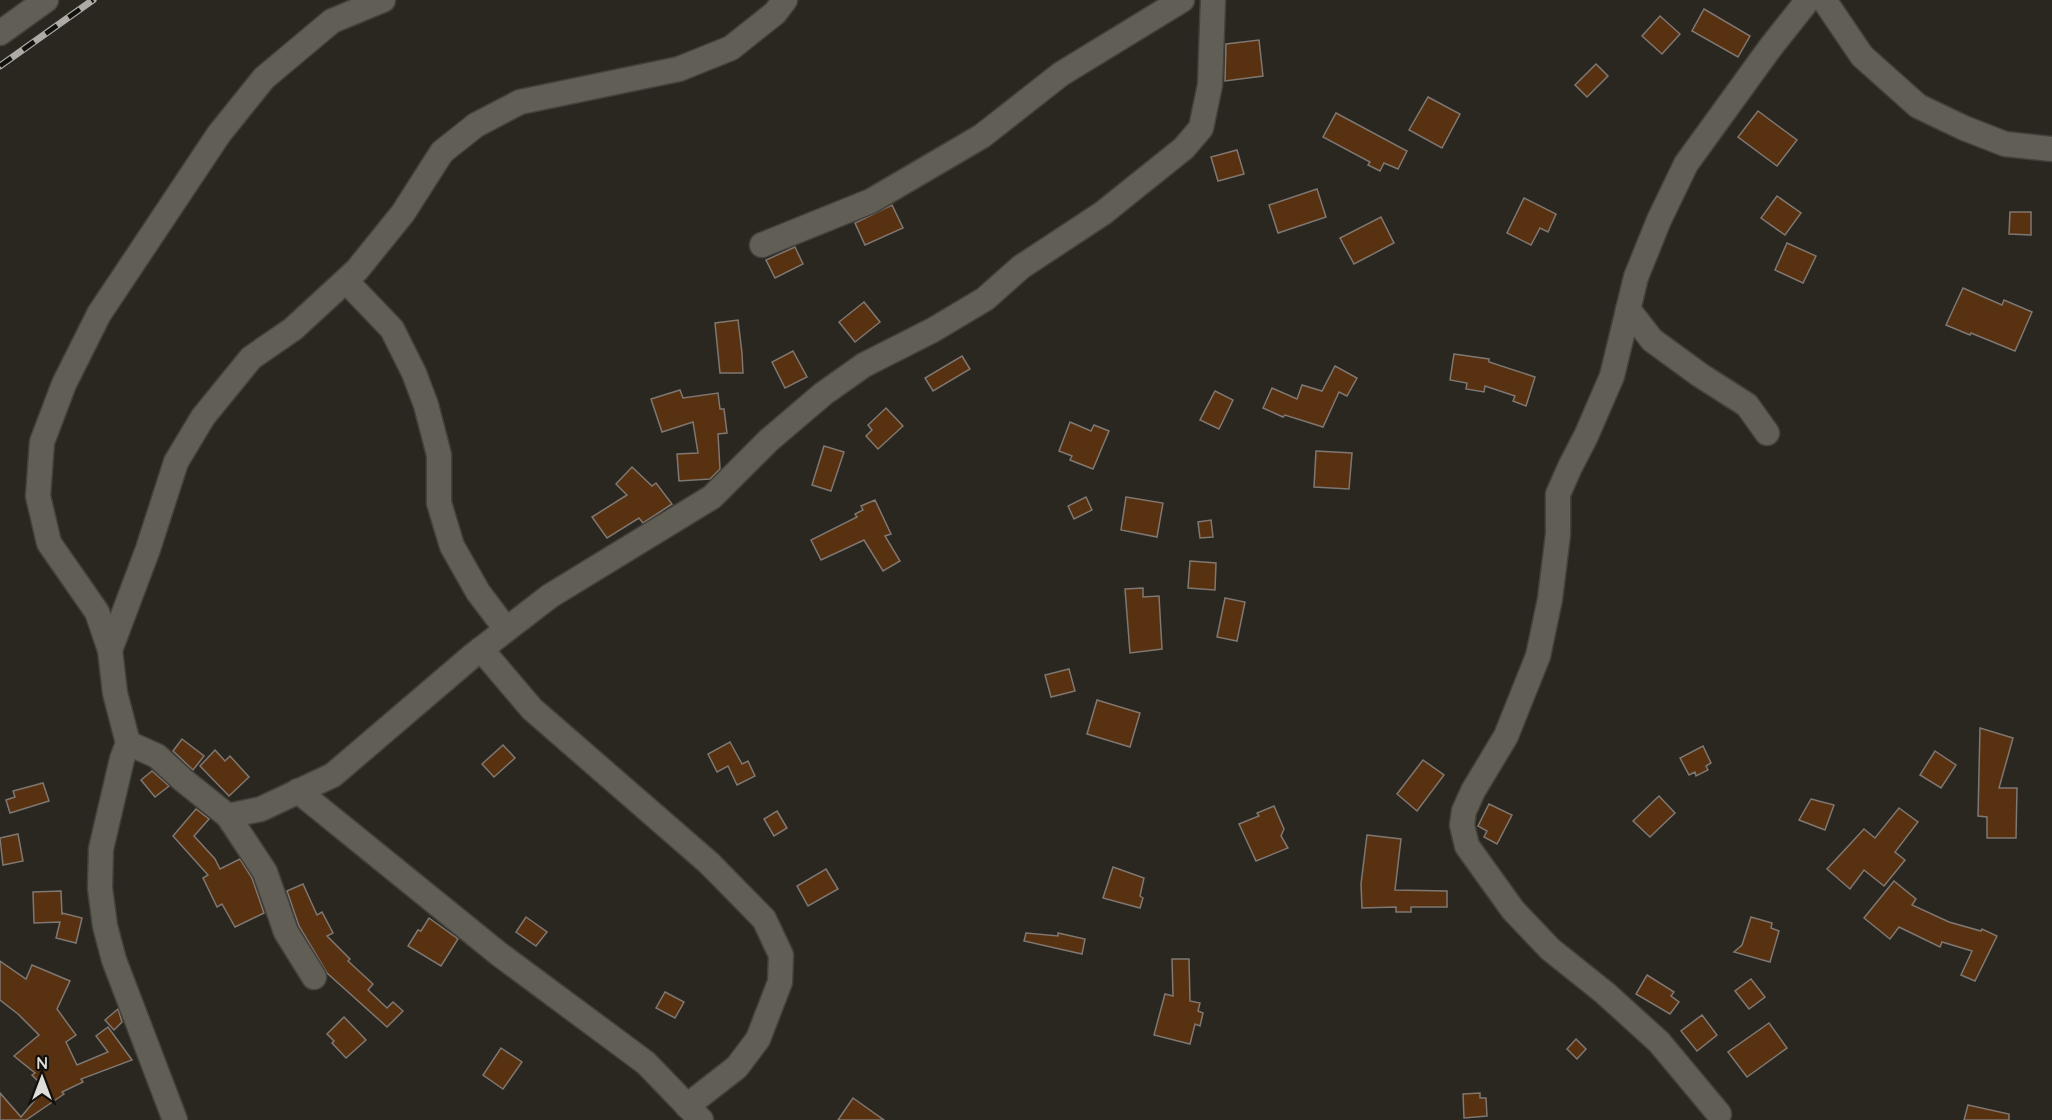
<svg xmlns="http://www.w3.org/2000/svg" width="2052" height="1120" viewBox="0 0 2052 1120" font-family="Quicksand,sans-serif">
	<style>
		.building { fill: #583110; stroke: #7f7772; stroke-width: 1.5 }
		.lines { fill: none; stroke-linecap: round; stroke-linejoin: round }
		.minor-casing { stroke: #44413c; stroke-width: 27 }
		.minor { stroke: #615e56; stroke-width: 24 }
		.rail-casing { stroke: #aeaba6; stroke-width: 7 }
		.rail { stroke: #12100d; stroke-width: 4.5; stroke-dasharray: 14; stroke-linecap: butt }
	</style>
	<rect width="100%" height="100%" fill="#2a2720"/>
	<g class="building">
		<polygon points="1704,9 1750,36 1738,57 1692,31"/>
		<polygon points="1660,16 1680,34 1662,54 1642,36"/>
		<polygon points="1259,40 1263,76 1225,81 1226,44"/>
		<polygon points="1596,64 1608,76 1587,97 1575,85"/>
		<polygon points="1428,97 1460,114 1442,148 1409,130"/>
		<polygon points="1758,111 1797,140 1777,166 1738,137"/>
		<polygon points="1336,113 1407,151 1398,169 1384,163 1380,171 1368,165 1370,162 1323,137"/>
		<polygon points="1237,150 1244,174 1218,181 1211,157"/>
		<polygon points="1317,189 1326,217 1278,233 1269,205"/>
		<polygon points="1777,196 1801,213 1785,235 1761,218"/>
		<polygon points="1524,198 1556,214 1548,232 1540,228 1531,245 1507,233"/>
		<polygon points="892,205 903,228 865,245 855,223"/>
		<polygon points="2010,212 2031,212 2031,235 2009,234"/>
		<polygon points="1381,217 1394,243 1354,264 1340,238"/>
		<polygon points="1787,243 1816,256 1803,283 1775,270"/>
		<polygon points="795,247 803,264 775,278 766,260"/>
		<polygon points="1963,288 2002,305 2004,300 2032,312 2015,351 1971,333 1970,335 1946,325"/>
		<polygon points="864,302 880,322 855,342 839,322"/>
		<polygon points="738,320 742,353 743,373 720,373 715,323"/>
		<polygon points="793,351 807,377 785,388 772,362"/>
		<polygon points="1454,354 1489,359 1489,362 1535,377 1526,406 1513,401 1515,396 1485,386 1484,392 1466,389 1467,383 1450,380"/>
		<polygon points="962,356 970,369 933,391 925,378"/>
		<polygon points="1335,366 1357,378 1347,396 1339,392 1323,427 1285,415 1283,417 1263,408 1272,388 1297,399 1302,385 1322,391"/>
		<polygon points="680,390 683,398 718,393 720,409 724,409 727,433 718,434 720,469 710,479 679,481 677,454 698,453 693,422 662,432 651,399"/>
		<polygon points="1215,391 1233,400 1219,429 1200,420"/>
		<polygon points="886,408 903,426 878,449 866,436 872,430 868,425"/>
		<polygon points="1070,422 1091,431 1094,425 1109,431 1093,469 1070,460 1072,456 1059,451"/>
		<polygon points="824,446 844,452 831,491 812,485"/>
		<polygon points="1316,451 1352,453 1349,489 1314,487"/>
		<polygon points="632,467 652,486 656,483 672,504 643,523 639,518 607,538 592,517 627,495 616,484"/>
		<polygon points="1086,497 1092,510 1074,519 1068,506"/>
		<polygon points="1126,497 1163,503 1157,537 1121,530"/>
		<polygon points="875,500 891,534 885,536 900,561 883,571 864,540 821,560 811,540 857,517 855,514 863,510 861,506"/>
		<polygon points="1211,520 1213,537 1200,538 1198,522"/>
		<polygon points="1190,561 1216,563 1215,590 1188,588"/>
		<polygon points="1143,588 1143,597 1159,596 1162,649 1130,653 1125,589"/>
		<polygon points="1225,598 1245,602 1237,641 1217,637"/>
		<polygon points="1069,669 1075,691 1051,697 1045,675"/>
		<polygon points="1097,700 1140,713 1130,747 1087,734"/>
		<polygon points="1980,728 2013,738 1999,788 2017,788 2016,838 1987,838 1987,817 1978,816"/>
		<polygon points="182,739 204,756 193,770 173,751"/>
		<polygon points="730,742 742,764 748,761 755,776 737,785 728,766 717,772 708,754"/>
		<polygon points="503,745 515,758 494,777 482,764"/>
		<polygon points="1703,746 1711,763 1706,766 1708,770 1696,776 1695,772 1689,775 1680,758"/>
		<polygon points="215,750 225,761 230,756 249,777 229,796 200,766"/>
		<polygon points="1935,751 1956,765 1941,788 1920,775"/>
		<polygon points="1423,760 1444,775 1417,811 1397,794"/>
		<polygon points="152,771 169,786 155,797 141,780"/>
		<polygon points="43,783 49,801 10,813 6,800 15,797 13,791"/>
		<polygon points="1659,796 1675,813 1650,837 1633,821"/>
		<polygon points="1811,799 1834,805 1825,830 1799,820"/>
		<polygon points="1489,804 1512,815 1497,844 1484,837 1487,831 1478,826"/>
		<polygon points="1274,806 1284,829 1281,836 1288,848 1256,861 1239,824 1259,816 1257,813"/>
		<polygon points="1899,808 1918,822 1895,852 1905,860 1884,886 1864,870 1850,889 1827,869 1864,829 1875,838"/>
		<polygon points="196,809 209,819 194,836 215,859 220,869 240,859 252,878 264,913 235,927 222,904 217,907 203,878 208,875 173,836"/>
		<polygon points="777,811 787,828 774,836 764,819"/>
		<polygon points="18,834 23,861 3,865 0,838"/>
		<polygon points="1367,835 1401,839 1395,890 1447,891 1447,907 1411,907 1411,912 1396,912 1396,907 1362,908 1361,884"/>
		<polygon points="1113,867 1144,878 1140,896 1143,898 1140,908 1103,898"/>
		<polygon points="826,869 838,889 808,906 797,886"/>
		<polygon points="1894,881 1916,899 1912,905 1949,922 1981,931 1982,929 1997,936 1975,981 1961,975 1972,951 1942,942 1940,947 1899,927 1890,939 1864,918"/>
		<polygon points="303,884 317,915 322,912 333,933 327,936 350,959 348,961 373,984 368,990 387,1008 393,1002 403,1011 387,1027 327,973 299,926 287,891"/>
		<polygon points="61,891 62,915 62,913 82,918 76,943 56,938 60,922 34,923 33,892"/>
		<polygon points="526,917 547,932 536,946 516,932"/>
		<polygon points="1751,917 1772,923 1771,928 1779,931 1770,962 1734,952 1742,945"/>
		<polygon points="429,918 458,939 441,966 408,946 418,930 421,931"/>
		<polygon points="1026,933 1058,936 1058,933 1085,939 1082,954 1024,941"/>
		<polygon points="1172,959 1189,959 1190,1001 1200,1003 1198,1011 1203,1013 1200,1026 1195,1024 1190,1044 1154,1035 1165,994 1173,996"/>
		<polygon points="0,961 26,979 32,965 70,981 57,1009 76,1035 66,1042 77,1065 108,1052 96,1036 108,1027 132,1060 81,1079 83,1082 62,1092 64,1094 26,1120 0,1120 0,1093 21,1117 45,1088 32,1075 35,1073 14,1056 39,1035 18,1014 0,1000"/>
		<polygon points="1647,975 1674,992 1671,996 1679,1002 1670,1014 1636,994"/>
		<polygon points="1751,979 1765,997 1749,1009 1735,991"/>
		<polygon points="665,992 684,1002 675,1018 656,1008"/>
		<polygon points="118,1009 122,1022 114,1030 105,1020"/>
		<polygon points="1702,1015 1717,1035 1697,1051 1681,1031"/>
		<polygon points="344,1017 366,1040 346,1058 332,1043 334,1041 327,1034"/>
		<polygon points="1769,1023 1787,1048 1747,1077 1728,1052"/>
		<polygon points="1576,1039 1586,1049 1577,1059 1567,1049"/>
		<polygon points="501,1048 522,1062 503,1089 483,1075"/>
		<polygon points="1480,1093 1480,1098 1486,1098 1487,1116 1464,1118 1463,1094"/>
		<polygon points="853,1098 884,1120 838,1120"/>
		<polygon points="1968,1105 2009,1114 2009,1120 1964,1120"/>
	</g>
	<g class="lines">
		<defs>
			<g id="minor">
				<polyline points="1824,0 1862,56 1918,106 1964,128 2005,144 2052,149"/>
				<polyline points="0,33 46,0"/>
				<polyline points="762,245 871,201 982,136 1061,74 1182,0"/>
				<polyline points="346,281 392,329 414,373 426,405 439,455 439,503 452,546 478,592 506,629"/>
				<polyline points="1628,309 1652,340 1700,375 1747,405 1767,433"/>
				<polyline points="481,649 532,709 709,863 764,919 781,955 780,982 758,1039 737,1067 687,1106"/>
				<polyline points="110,650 148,549 176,462 203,417 251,358 293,329 357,270 403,213 442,152 476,125 520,102 679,69 731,48 775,13 785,0"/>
				<polyline points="128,743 157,756 183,780 228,816 261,809 333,775 471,657 550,596 712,497 769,440 823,394 864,365 933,330 985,299 1021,267 1103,213 1184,148 1201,128 1210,85 1213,0"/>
				<polyline points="298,791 499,954 646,1063 701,1120"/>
				<polyline points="228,816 265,872 286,932 314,977"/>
				<polyline points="1719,1114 1659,1042 1605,993 1550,949 1513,910 1467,846 1462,825 1464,811 1473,791 1506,736 1538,656 1550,599 1558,534 1558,494 1570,467 1586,436 1612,376 1636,277 1659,220 1686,164 1770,48 1808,0"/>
				<polyline points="175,1120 114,960 105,926 100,888 101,849 122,759 128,743 115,693 110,650 97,612 49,543 38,496 42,442 64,384 99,314 219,134 264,78 332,21 383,0"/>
			</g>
		</defs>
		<use href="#minor" class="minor-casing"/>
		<use href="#minor" class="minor"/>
		<defs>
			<polyline id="rail" points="0,66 93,0"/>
		</defs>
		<use href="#rail" class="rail-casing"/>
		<use href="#rail" class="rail"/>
	</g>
	<g transform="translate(42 1078)" stroke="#12100d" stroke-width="4.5" paint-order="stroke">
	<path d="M0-4.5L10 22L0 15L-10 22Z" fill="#e0ded9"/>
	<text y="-9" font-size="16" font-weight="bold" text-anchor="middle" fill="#e0ded9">N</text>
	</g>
</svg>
